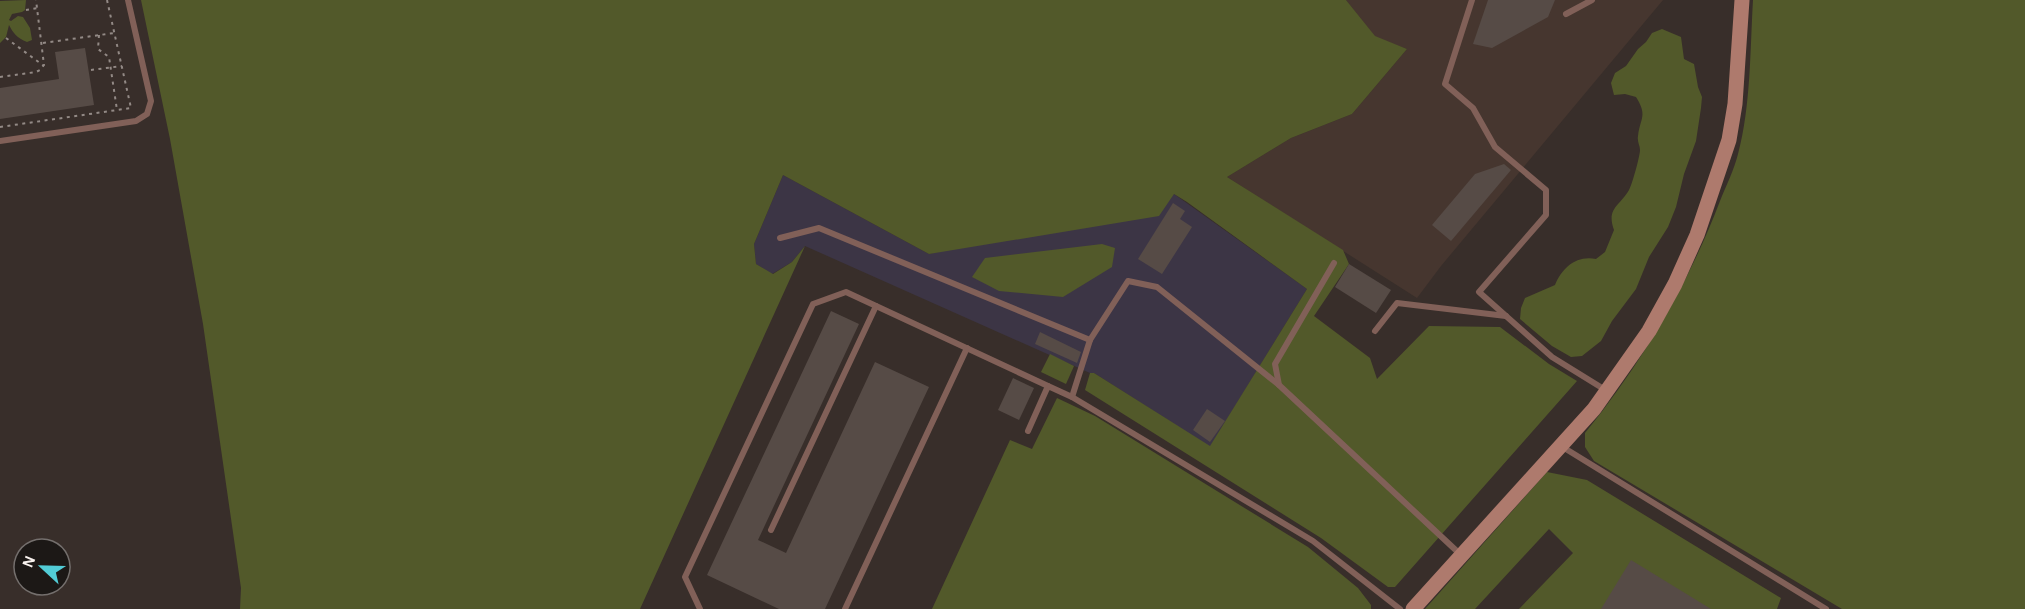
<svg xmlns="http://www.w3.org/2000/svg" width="2025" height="609" viewBox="0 0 2025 609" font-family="'Alegreya Sans',sans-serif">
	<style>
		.commercial { fill: #3c3545 }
		.built { fill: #46362f }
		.green { fill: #52592a }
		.building { fill: #564b46 }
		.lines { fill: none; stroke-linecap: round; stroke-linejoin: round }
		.path { stroke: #938a86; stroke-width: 2; stroke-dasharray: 3 4.5; stroke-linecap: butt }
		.lane { stroke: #816058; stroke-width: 6 }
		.secondary { stroke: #ae7a6d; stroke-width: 15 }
	</style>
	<rect width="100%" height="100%" fill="#382e2a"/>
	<polygon class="commercial" points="783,175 929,254 1174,194 1307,289 1210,447 1094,373 1090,373 805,246 792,262 772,274 756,264 754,244"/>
	<polygon class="built" points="1346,0 1663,0 1441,266 1417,298 1227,177 1291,138 1352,114 1407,49 1375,37"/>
	<g class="green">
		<path d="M26 0 25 10 22 12 12 14 9 20 11 21 18 16 23 17 30 28 32 40 27 42C17 38 13 33 9 25L6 37 0 43V1Z"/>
		<polygon points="141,0 1346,0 1375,36 1407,49 1352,114 1291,138 1227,177 1343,250 1349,264 1314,316 1370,358 1377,379 1429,326 1500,327 1549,364 1577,381 1395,587 1388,587 1321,538 1085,390 1090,373 1094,373 1210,446 1307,289 1187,202 1174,194 1159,216 929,254 783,175 754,244 756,264 773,274 792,262 805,246 640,609 240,609 241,588 203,324 170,139"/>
		<path d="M1753 0H2025V609H1842L1594 461 1585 447V433C1642 363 1688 285 1720 201 1726 186 1734 170 1738 154 1751 106 1750 50 1753 0Z"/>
		<path d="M1662 29 1681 37 1684 59 1694 64 1698 87 1702 97 1701 108 1696 141 1684 174 1676 207 1668 227 1649 257 1636 289 1612 321 1601 341 1582 356 1571 357 1552 346 1520 319 1521 308 1525 298 1555 285C1562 268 1576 255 1596 259L1605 252 1614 230C1606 208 1620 206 1629 190 1632 185 1640 156 1640 150 1640 145 1637 142 1638 136 1640 118 1648 116 1636 97L1625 94 1614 95 1611 83 1615 73 1626 66 1638 49 1646 42 1652 33Z"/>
		<polygon points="1102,244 1115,248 1112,267 1063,297 999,291 972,277 985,258"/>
		<polygon points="1050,354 1074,366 1066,384 1041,372"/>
		<polygon points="1057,398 1095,416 1308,547 1358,588 1371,605 1371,609 932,609 1010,440 1032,449"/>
		<polygon points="1547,472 1587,480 1781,598 1777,609 1519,609 1573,553 1549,529 1475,609 1425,609"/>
	</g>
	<g class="building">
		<polygon points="1488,0 1555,0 1548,17 1492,48 1473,44"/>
		<polygon points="85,48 94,105 0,119 0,88 59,79 55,52"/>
		<polygon points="1504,164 1511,170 1451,241 1432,225 1475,174"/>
		<polygon points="1173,203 1185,211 1180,219 1192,227 1162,274 1138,259"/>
		<polygon points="1349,264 1391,290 1376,313 1335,287"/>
		<polygon points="831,311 859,324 758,540 786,553 875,362 929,387 825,609 779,609 707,575"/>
		<polygon points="1040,332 1081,352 1077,363 1035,344"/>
		<polygon points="1013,378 1034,388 1019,420 998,410"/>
		<polygon points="1207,409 1225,421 1210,442 1193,430"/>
		<polygon points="1631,560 1711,609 1601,609"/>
	</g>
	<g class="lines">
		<g class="path">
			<polyline points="26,10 38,8"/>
			<polyline points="99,35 98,49 109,57 117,110"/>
			<polyline points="6,38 44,66"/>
			<polyline points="43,43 114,33"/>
			<polyline points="91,70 122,66"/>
			<polyline points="0,77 36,72 40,70 44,65 36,0"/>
			<polyline points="0,127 131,108 107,0"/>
		</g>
		<g class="lane">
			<polyline points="1472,0 1445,84 1473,108 1495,147 1546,190 1546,215 1479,292 1552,357 1607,391"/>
			<polyline points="1566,14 1592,0"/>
			<polyline points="0,141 136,121 147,114 151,101 128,0"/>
			<polyline points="780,238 819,228 1090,340"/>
			<polyline points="1334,263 1275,364 1279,385 1461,555"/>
			<polyline points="1375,331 1397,303 1506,316"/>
			<polyline points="1072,397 1090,340 1128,281 1157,287 1279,385"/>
			<polyline points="1028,431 1048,386 1072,397 1313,541 1400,609"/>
			<polyline points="1561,446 1826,609"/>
			<polyline points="771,530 876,306"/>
			<polyline points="700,609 685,577 813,304 846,292 1048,386"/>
			<polyline points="845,609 967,348"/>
		</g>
		<polyline class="secondary" points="1413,609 1594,409 1649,331 1675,284 1697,235 1729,140 1735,104 1742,0"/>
	</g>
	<g transform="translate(42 567) rotate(292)"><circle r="28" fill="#1c1816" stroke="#746f6d" stroke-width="1.5"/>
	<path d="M0-4.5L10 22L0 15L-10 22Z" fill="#52ccd6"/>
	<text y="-9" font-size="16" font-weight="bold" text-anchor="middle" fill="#f9f2ef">N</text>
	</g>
</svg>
